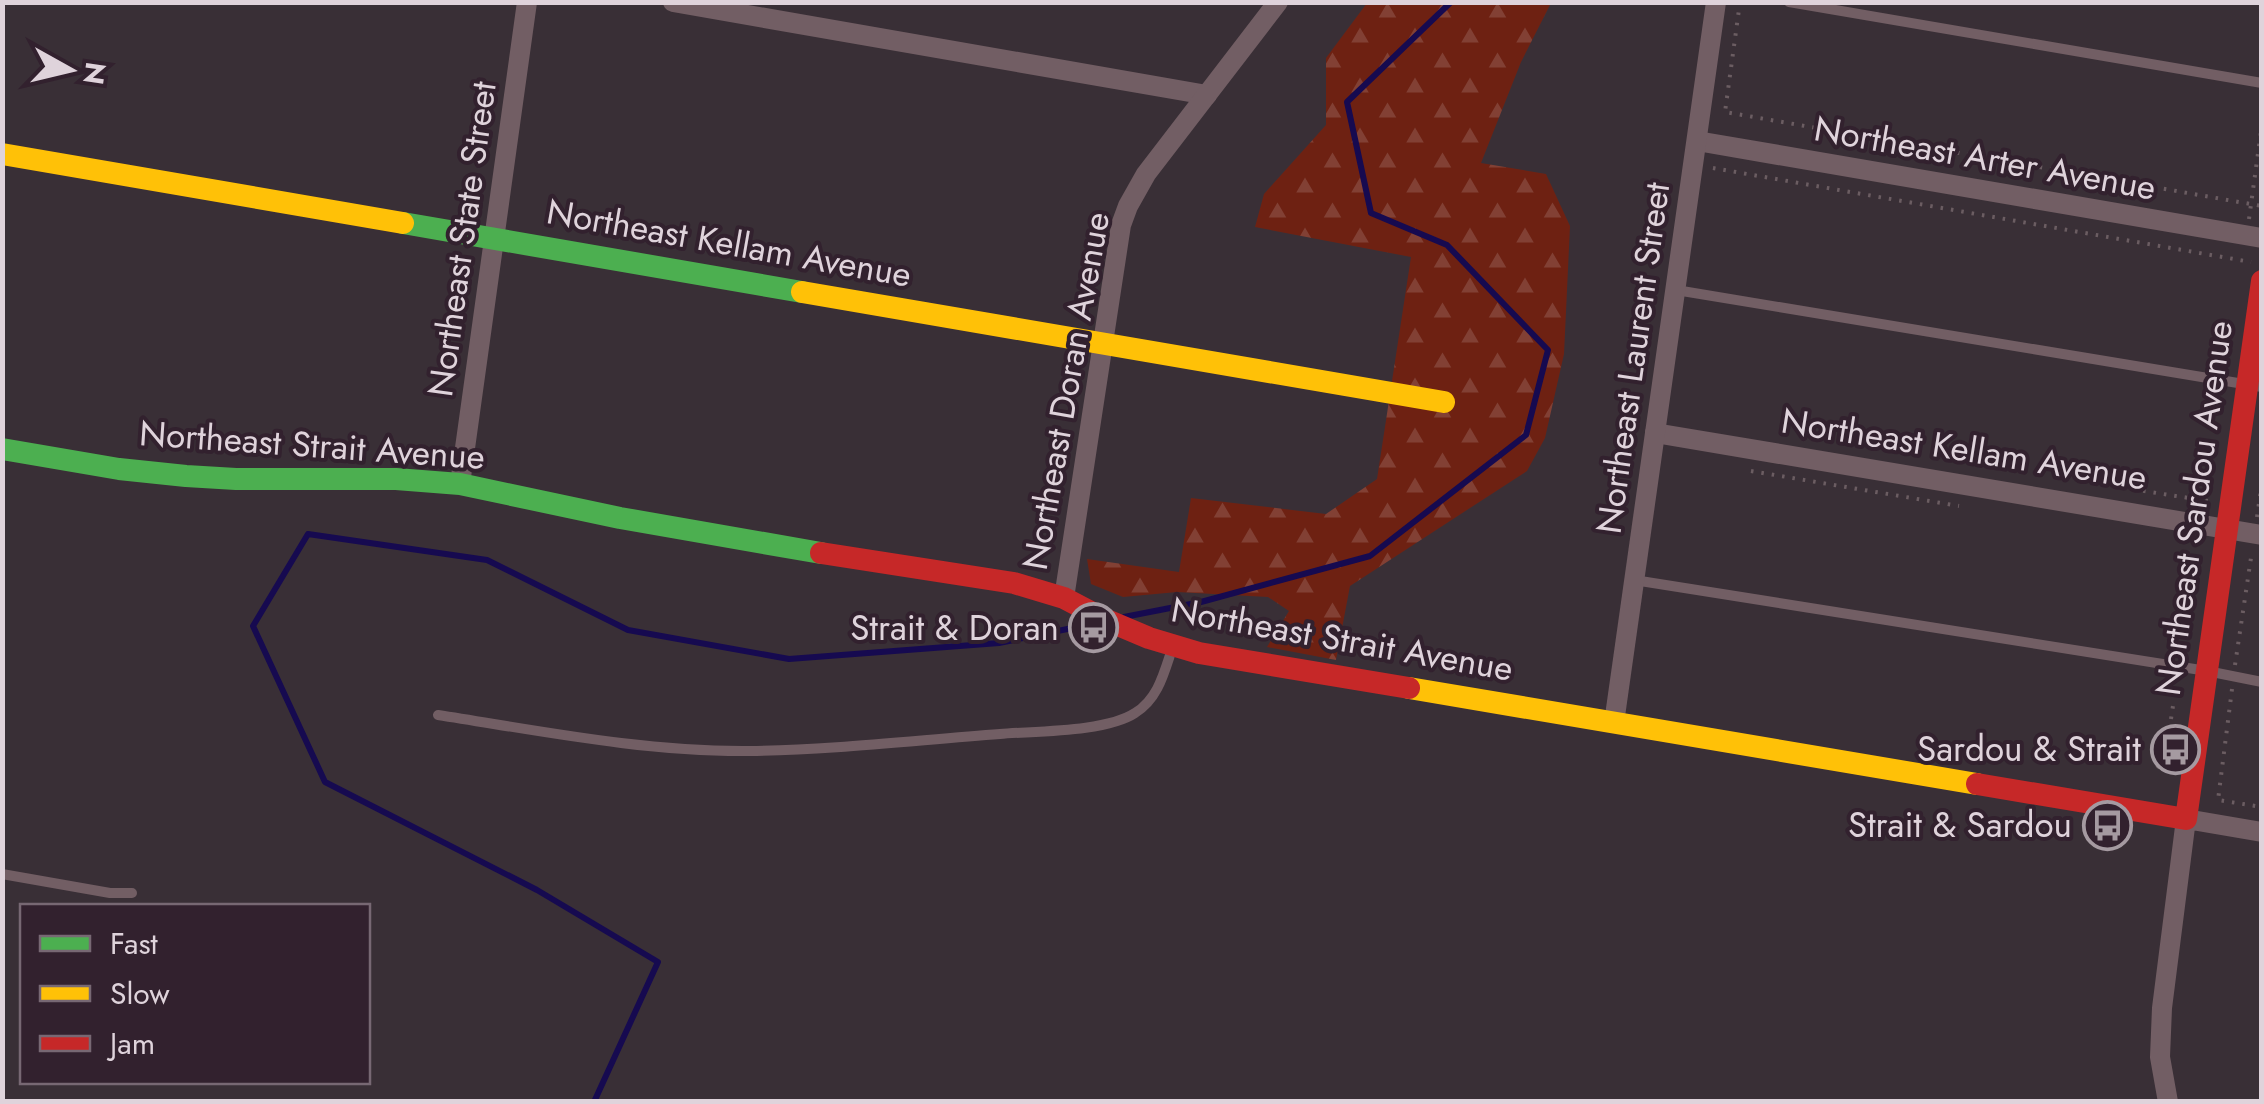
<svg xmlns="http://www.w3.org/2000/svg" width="2264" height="1104" viewBox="0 0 2264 1104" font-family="Jost,sans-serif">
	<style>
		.forest { fill: url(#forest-firs) }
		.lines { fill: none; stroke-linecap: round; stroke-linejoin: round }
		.stream { stroke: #160a50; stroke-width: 6 }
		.path { stroke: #6b5d62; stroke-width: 4; stroke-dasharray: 2.5 8; stroke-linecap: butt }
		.lane { stroke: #725e64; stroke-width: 10 }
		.street { stroke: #725e64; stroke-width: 20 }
		.fast { stroke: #4caf50; stroke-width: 22 }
		.slow { stroke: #ffc107; stroke-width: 22 }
		.jam { stroke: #c62828; stroke-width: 22 }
		.labels { text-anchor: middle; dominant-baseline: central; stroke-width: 8; stroke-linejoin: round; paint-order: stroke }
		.street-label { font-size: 35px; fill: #dfd3db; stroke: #32212e }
		.poi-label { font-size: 35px; fill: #dfd3db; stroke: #32212e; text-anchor: end }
	</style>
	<defs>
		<pattern id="forest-firs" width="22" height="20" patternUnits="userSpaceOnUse" patternTransform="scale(2.5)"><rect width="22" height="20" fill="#6e2112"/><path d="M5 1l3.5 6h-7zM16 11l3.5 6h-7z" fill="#824034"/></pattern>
	</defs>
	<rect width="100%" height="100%" fill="#392f36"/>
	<polygon class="forest" points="1367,3 1551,3 1521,62 1481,163 1546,174 1570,226 1564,354 1545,438 1527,471 1350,586 1336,660 1267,647 1289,611 1268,597 1177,592 1123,597 1091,584 1087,559 1179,572 1191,498 1326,514 1377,479 1411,257 1255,227 1264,194 1326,125 1326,58"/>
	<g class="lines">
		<g class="stream">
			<polyline points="1124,617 1201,602 1370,556 1526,435 1548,350 1447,245 1371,213 1347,102 1451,2"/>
			<polyline points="594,1102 658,962 537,890 325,782 253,626 308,534 487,560 628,630 789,659 999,643 1092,624"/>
		</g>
		<g class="path">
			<polyline points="1740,2 1725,112 2262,206"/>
			<polyline points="1713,168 2251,262"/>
			<polyline points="2249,219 2262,124"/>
			<polyline points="1751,471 1959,506"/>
			<polyline points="2112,486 2208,501"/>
			<polyline points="2257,517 2262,482"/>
			<polyline points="2235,665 2252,551"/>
			<polyline points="2232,689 2218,800 2262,807"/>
			<polyline points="2157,768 2165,759 2174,699"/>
		</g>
		<g class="lane">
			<polyline points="1789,2 2262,83"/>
			<polyline points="1676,290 2262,387"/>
			<polyline points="1634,580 2207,671 2262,682"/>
			<path d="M438 715C541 731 645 752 749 751 833 750 917 740 1000 734 1036 731 1106 732 1135 713 1158 699 1164 673 1172 649"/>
			<polyline points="2,874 110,893 132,893"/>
		</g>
		<g class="street">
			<polyline points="673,2 1207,95"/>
			<polyline points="1697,141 2262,238"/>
			<polyline points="1655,433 2262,535"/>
			<polyline points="460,484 527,2"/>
			<polyline points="1064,598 1121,225 1128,206 1146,174 1278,2"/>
			<polyline points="1614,723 1716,2"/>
			<polyline points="2168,1102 2160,1057 2162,1008 2186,819 2262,832"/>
		</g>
		<g class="fast">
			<polyline points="403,223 802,292"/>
			<polyline points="2,449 119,469 186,476 236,479 396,479 460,484 620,518 821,553"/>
		</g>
		<g class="slow">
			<polyline points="2,154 403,223"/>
			<polyline points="802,292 1444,402"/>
			<polyline points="1409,688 1977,784"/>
		</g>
		<g class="jam">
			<polyline points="821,553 1014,583 1064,598 1104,619 1149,638 1199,653 1409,688"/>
			<polyline points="1977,784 2186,819 2262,281"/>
		</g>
	</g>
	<defs>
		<symbol id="bus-ring" viewBox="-11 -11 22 22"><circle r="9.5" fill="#32212e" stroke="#a59aa1" stroke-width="1.5"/><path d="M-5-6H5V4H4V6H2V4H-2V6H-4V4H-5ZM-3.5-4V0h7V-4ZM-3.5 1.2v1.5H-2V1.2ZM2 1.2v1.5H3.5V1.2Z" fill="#a59aa1"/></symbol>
	</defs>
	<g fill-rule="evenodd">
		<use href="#bus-ring" x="1066" y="600" width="55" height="55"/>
		<use href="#bus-ring" x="2148" y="722" width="55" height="55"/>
		<use href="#bus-ring" x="2080" y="798" width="55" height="55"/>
	</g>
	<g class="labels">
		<g class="street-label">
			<text transform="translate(1985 158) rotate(10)">Northeast Arter Avenue</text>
			<text transform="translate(462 239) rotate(-82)">Northeast State Street</text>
			<text transform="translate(729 243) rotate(10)">Northeast Kellam Avenue</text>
			<text transform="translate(1633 358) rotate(-82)">Northeast Laurent Street</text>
			<text transform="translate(1066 391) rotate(-80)">Northeast Doran Avenue</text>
			<text transform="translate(312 445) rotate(4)">Northeast Strait Avenue</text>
			<text transform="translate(1964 449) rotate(9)">Northeast Kellam Avenue</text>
			<text transform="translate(2194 508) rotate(-82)">Northeast Sardou Avenue</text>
			<text transform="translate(1342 639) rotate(10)">Northeast Strait Avenue</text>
		</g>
		<g class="poi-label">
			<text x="1059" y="628">Strait &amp; Doran</text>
			<text x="2141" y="749">Sardou &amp; Strait</text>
			<text x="2072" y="825">Strait &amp; Sardou</text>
		</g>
	</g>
	<rect width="2264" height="1104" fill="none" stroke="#dfd3db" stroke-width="10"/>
	<rect x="20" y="904" width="350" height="180" fill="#32212e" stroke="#776873" stroke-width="2.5"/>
	<rect x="40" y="936" width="50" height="15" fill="#4caf50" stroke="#776873" stroke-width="2.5"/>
	<text x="110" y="954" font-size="30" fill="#dfd3db">Fast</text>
	<rect x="40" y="986" width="50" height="15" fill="#ffc107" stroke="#776873" stroke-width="2.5"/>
	<text x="110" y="1004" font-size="30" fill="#dfd3db">Slow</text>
	<rect x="40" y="1036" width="50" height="15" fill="#c62828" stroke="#776873" stroke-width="2.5"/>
	<text x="110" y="1054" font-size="30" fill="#dfd3db">Jam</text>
	<g transform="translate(70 70) rotate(98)" stroke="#32212e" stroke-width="8" paint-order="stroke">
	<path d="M0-8L18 38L0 25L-18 38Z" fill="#dfd3db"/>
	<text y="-15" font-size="28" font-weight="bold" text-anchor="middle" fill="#dfd3db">N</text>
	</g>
</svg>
